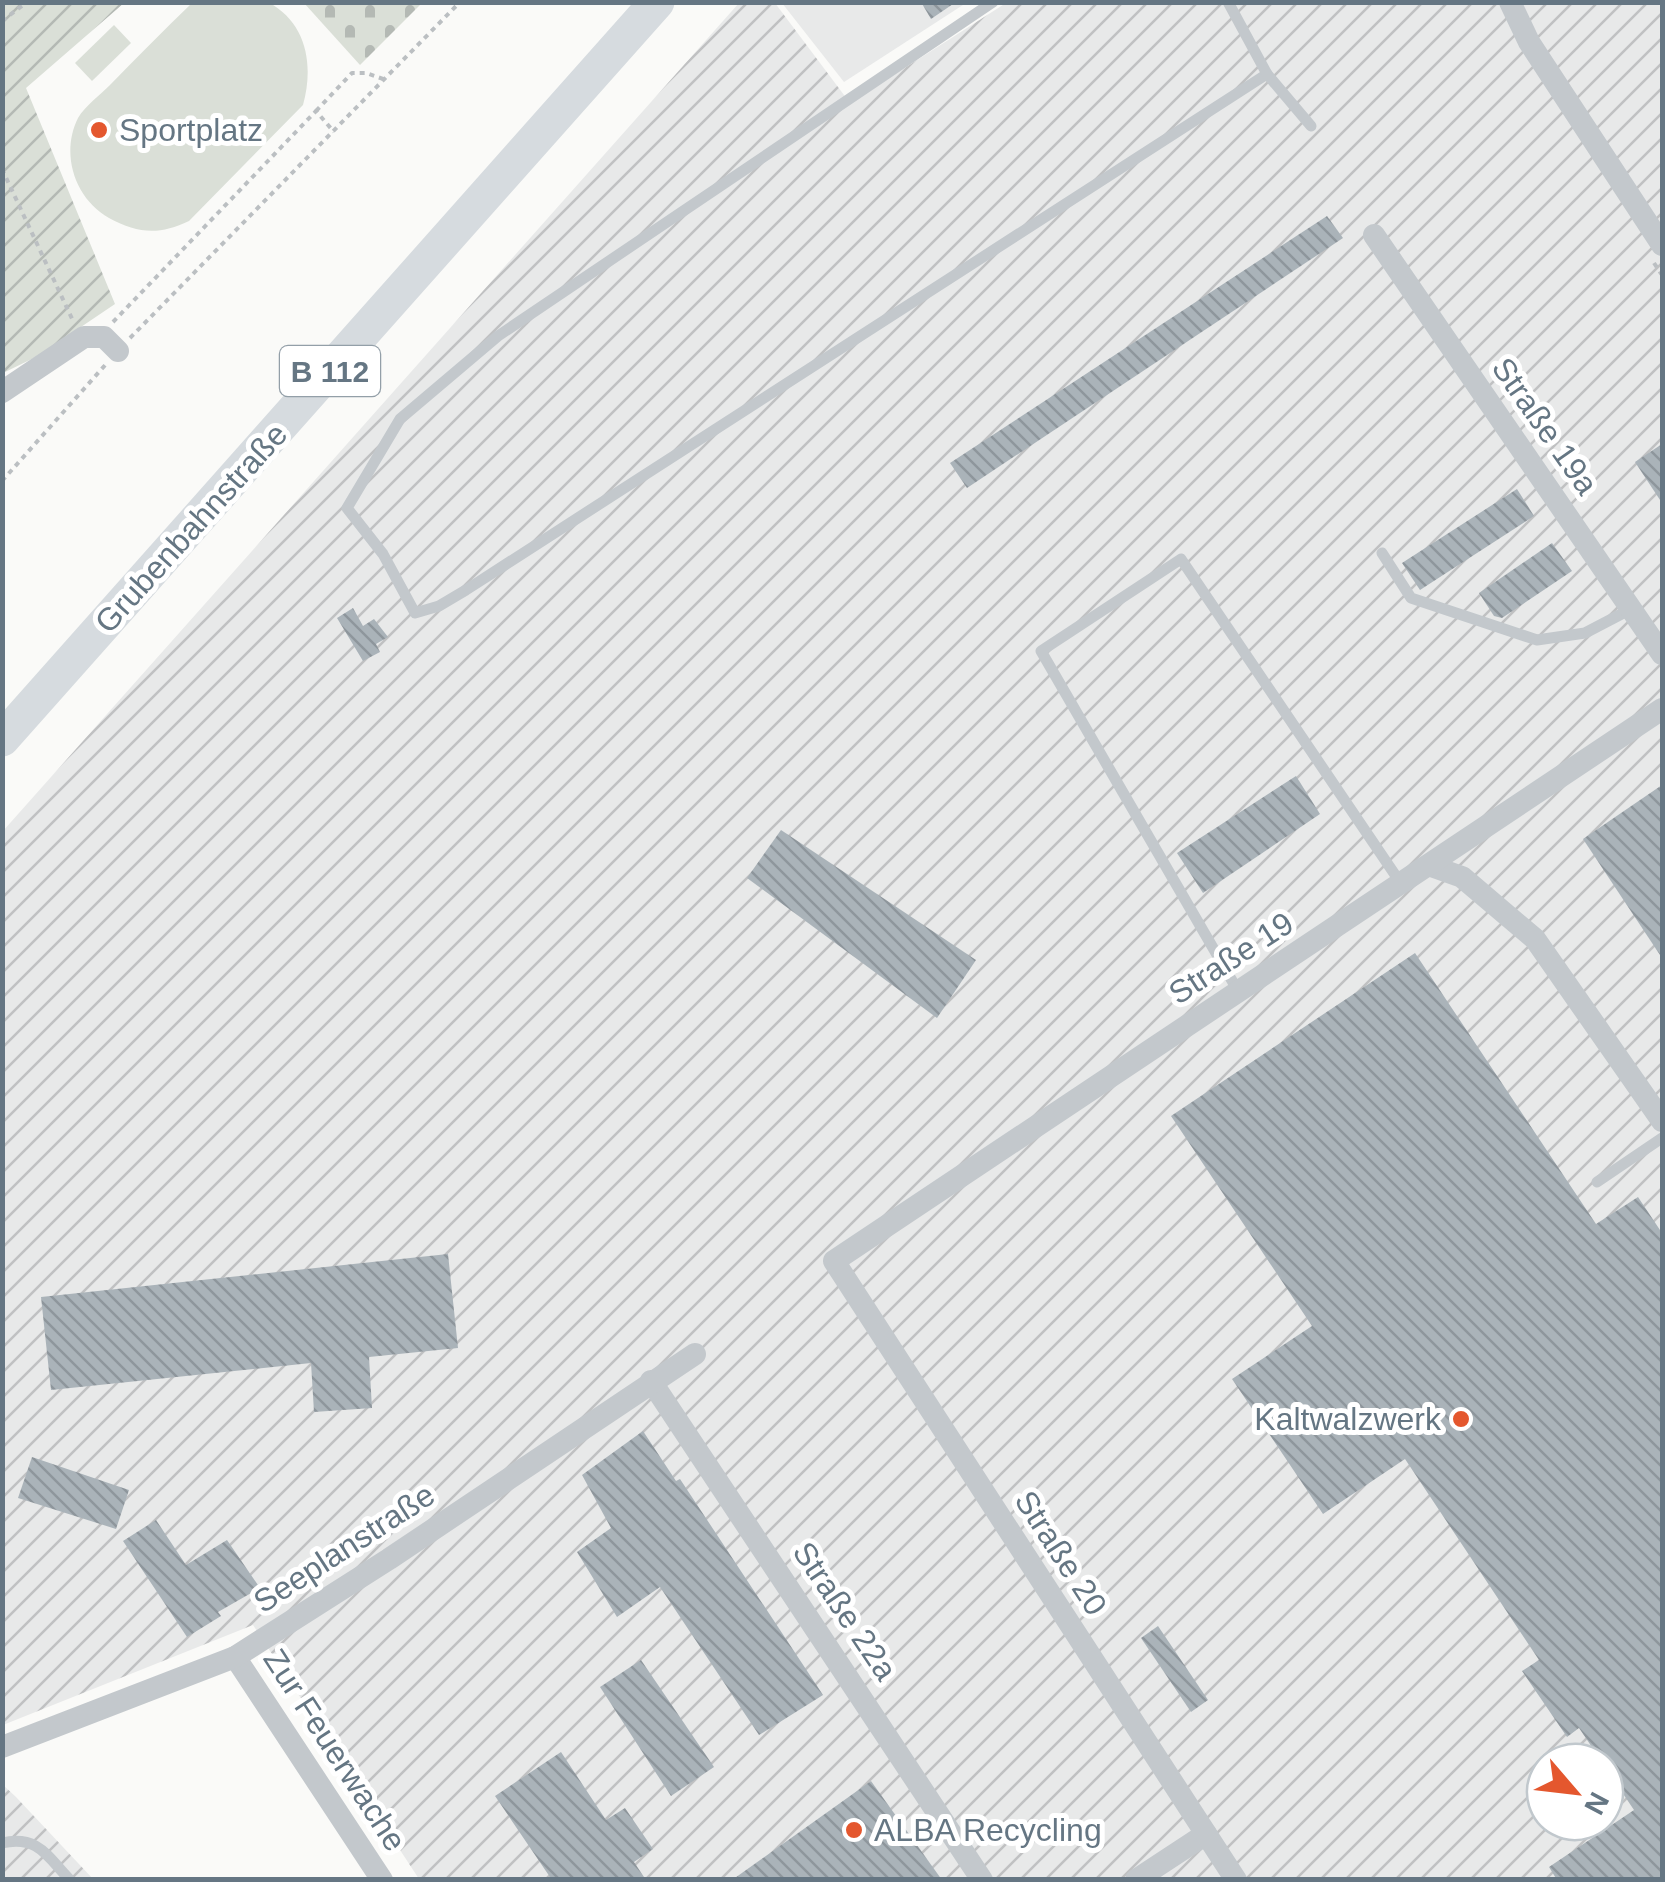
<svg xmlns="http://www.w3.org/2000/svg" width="1665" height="1882" viewBox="0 0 1665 1882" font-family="Arial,sans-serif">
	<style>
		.built { fill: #e8e9e9 }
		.industrial { fill: url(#industrial-furrows); fill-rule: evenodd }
		.cemetery { fill: url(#cemetery-stones) }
		.garden { fill: url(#garden-furrows) }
		.pitch { fill: #dadfd7 }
		.building { fill: url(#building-back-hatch) }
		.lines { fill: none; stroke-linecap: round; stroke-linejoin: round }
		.path { stroke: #bbbfc2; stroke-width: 4; stroke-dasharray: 5 5; stroke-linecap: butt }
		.lane { stroke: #c3c8cc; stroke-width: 11 }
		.street { stroke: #c3c8cc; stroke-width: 22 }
		.primary { stroke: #d6dbdf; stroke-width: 35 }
		.poi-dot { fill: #e4572e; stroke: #fff; stroke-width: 4 }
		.labels { text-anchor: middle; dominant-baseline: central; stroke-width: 10; stroke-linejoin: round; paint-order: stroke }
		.shield { fill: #fff; stroke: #939fa8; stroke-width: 2.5 }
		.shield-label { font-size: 30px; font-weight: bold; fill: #657683 }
		.poi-label { font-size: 32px; fill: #657683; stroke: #fff; text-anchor: start }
		.street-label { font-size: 32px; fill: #657683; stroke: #fff }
	</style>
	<defs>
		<pattern id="industrial-furrows" width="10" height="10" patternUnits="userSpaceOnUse" patternTransform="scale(2.5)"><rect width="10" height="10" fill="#e8e9e9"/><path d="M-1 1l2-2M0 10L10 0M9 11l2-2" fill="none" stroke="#c0c1c2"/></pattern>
		<pattern id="cemetery-stones" width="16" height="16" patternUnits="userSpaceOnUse" patternTransform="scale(2.5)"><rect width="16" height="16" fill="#dadfd7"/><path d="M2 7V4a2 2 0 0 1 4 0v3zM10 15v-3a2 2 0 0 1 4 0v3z" fill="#b4b9b4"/></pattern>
		<pattern id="garden-furrows" width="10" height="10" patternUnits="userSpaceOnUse" patternTransform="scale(2.5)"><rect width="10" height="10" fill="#dadfd7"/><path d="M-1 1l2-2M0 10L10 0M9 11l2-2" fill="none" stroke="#b4b9b4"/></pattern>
		<pattern id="building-back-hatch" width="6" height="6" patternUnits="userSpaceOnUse" patternTransform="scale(2.5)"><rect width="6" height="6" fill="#aab3b9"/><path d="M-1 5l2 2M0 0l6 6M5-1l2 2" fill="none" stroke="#8e969c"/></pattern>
	</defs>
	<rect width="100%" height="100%" fill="#fafaf8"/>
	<polygon class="built" points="782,3 966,3 844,82"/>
	<g class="industrial">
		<path d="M739 3H775L850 103 1006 3H1662V1879H419L253 1625 3 1725V831ZM1545 1762H1605V1822H1545Z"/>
		<polygon points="2,1784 16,1797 93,1879 3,1879"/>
	</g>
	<polygon class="cemetery" points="304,3 422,3 360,65"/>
	<polygon class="garden" points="3,3 124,3 26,88 115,304 38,356 3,373"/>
	<g class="pitch">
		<path d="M192 3 268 2C307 23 314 65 303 105L189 221C160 235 138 234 109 218 75 199 60 154 78 118 85 106 100 95 110 85 137 57 164 30 192 3Z"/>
		<polygon points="114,25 131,43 92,81 75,63"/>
	</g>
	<g class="building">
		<polygon points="921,2 956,2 931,19"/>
		<polygon points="1327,216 1343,238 967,488 950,463"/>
		<polygon points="1662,444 1662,503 1635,462"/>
		<polygon points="1517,489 1534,516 1420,590 1402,563"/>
		<polygon points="1552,543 1572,571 1502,618 1494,616 1479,593"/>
		<polygon points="353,608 363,626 374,619 388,637 376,644 380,652 363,661 337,618"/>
		<polygon points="1296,776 1320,814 1203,893 1177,853"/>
		<polygon points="1662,785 1662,958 1583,839"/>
		<polygon points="781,830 976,960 937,1018 747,878"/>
		<polygon points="1415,953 1596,1224 1638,1197 1662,1233 1662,1880 1557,1880 1549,1867 1634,1810 1605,1767 1605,1762 1602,1762 1579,1728 1567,1737 1522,1671 1539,1660 1405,1459 1323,1514 1232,1379 1312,1326 1171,1116"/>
		<polygon points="448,1254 458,1348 369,1357 372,1408 314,1412 311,1363 51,1390 41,1297"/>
		<polygon points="643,1431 676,1481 680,1479 823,1695 759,1735 660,1587 617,1617 577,1552 611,1528 582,1475"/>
		<polygon points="32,1457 129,1490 116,1529 18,1498"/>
		<polygon points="156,1520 186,1565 227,1540 260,1588 218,1612 221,1616 187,1637 123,1541"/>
		<polygon points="1158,1626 1208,1700 1191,1712 1141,1638"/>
		<polygon points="641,1660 714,1767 671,1796 600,1687"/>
		<polygon points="561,1752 606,1820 625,1808 653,1849 634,1862 646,1880 552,1880 495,1796"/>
		<polygon points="871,1781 942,1880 732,1880"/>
	</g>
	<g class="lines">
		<g class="path">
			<polyline points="2,21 27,2"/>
			<polyline points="316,111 352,73 366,73 386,80"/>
			<polyline points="2,169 74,323"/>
			<polyline points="1654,263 1662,275"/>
			<polyline points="113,322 316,111 334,132"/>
			<polyline points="130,338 460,2"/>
			<polyline points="2,481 107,363"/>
		</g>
		<g class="lane">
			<polyline points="993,2 498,336 400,419 347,508 383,554 415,613 439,606 466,590 1267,74"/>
			<polyline points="1228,2 1267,74 1311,126"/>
			<polyline points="1382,553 1411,598 1537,640 1585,633 1631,609"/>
			<polyline points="1238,991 1041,651 1181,559 1402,885"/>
			<polyline points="1597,1182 1662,1138"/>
			<path d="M2 1843C38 1835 47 1856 70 1880"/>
		</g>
		<g class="street">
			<polyline points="1510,2 1529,42 1662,245"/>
			<polyline points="1374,235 1662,654"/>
			<polyline points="2,392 84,337 104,337 118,351"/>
			<polyline points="1431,866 1462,877 1535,939 1662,1121"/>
			<polyline points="651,1381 982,1880"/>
			<polyline points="235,1657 382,1880"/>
			<polyline points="2,1747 235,1657 389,1559 695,1354"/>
			<polyline points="1136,1880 1206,1834"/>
			<polyline points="1236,1880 834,1261 1662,709"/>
		</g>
		<polyline class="primary" points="2,739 657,2"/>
	</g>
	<g class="poi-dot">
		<circle cx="99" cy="130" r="10"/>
		<circle cx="1461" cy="1419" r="10"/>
		<circle cx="854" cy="1830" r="10"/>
	</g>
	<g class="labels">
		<rect class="shield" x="280" y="346" width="100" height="50" rx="8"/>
		<g class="shield-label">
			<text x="330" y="371">B 112</text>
		</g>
		<g class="poi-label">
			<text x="119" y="130">Sportplatz</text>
			<text x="1441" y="1419" text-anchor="end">Kaltwalzwerk</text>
			<text x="874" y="1830">ALBA Recycling</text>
		</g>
		<g class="street-label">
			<text transform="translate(1545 426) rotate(55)">Straße 19a</text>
			<text transform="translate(191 528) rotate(-48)">Grubenbahnstraße</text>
			<text transform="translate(1231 958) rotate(-33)">Straße 19</text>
			<text transform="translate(344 1548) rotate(-33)">Seeplanstraße</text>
			<text transform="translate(1061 1553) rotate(57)">Straße 20</text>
			<text transform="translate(845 1611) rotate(56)">Straße 22a</text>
			<text transform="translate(335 1750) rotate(57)">Zur Feuerwache</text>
		</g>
	</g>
	<rect width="1665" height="1882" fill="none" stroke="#657683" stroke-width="10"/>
	<g transform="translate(1575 1792) rotate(118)"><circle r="48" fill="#ffffff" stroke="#c1c8cd" stroke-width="2.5"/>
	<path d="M0-8L18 38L0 25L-18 38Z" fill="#e4572e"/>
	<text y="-15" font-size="28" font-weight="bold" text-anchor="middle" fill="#657683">N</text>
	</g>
</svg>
